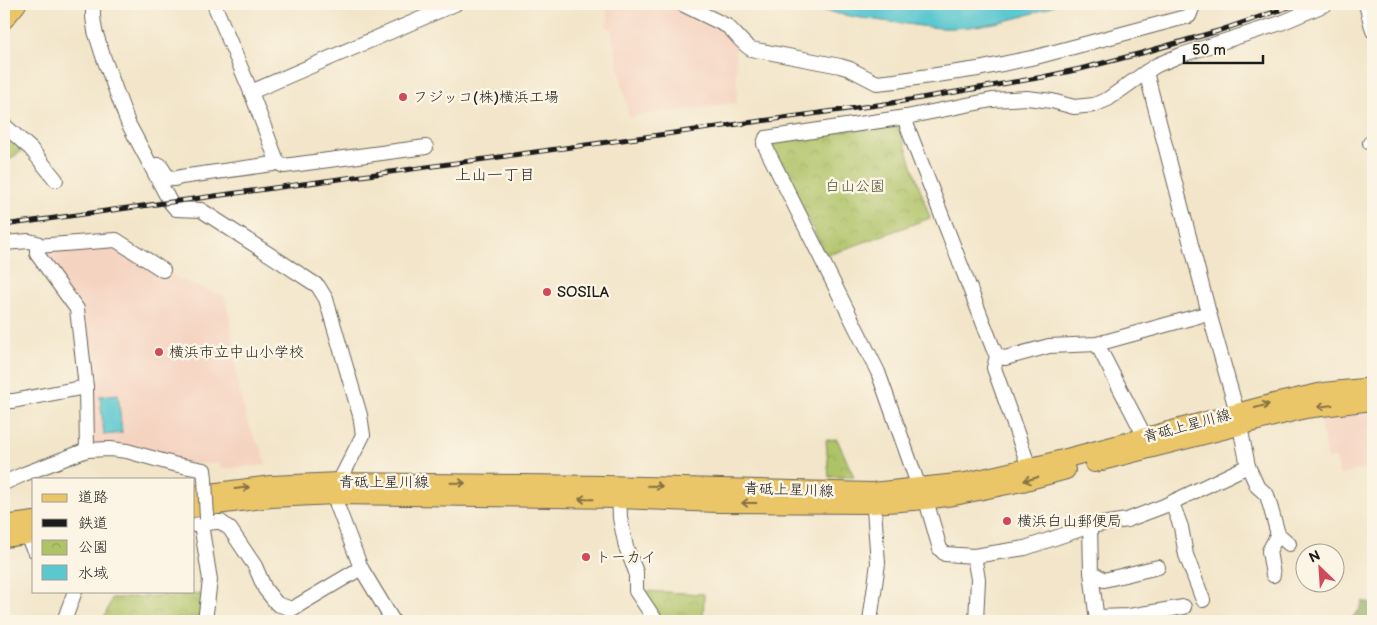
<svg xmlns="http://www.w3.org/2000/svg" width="1377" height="625" viewBox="0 0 1377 625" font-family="'Balsamiq Sans','Klee One',sans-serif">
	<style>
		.built { fill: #f5d3c1 }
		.forest { fill: url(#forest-crowns); stroke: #53623c }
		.park { fill: url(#park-crowns); stroke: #656f41 }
		.water { fill: #5bc8d0; stroke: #3c7276 }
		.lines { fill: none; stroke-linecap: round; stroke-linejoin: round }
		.minor-casing { stroke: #676259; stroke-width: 16 }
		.major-casing { stroke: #676259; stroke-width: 20 }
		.minor { stroke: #fff; stroke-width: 14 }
		.major { stroke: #ebc669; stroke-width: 18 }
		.rail-casing { stroke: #1c1c1c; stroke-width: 5 }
		.rail { stroke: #fcf5e5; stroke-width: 3; stroke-dasharray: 9; stroke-linecap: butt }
		.minor-bridge-casing { stroke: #676259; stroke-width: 16; stroke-linecap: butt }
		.minor-bridge { stroke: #fff; stroke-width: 14 }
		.oneway { stroke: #847142 }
		.poi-dot { fill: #d1495b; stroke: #fcf5e5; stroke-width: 2 }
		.labels { text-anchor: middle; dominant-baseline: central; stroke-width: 5; stroke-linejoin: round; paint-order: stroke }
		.poi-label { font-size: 15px; fill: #1c1c1c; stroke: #fcf5e5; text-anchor: start }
		.park-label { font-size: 15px; fill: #4f5636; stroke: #fcf5e5 }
		.street-label { font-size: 15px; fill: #1c1c1c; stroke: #fcf5e5 }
		.neighbourhood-label { font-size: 16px; fill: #1c1c1c; stroke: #fcf5e5 }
	</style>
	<defs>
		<pattern id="forest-crowns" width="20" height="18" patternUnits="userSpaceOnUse" patternTransform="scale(1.25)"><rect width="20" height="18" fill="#8aa85b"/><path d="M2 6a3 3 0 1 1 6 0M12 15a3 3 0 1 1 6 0" fill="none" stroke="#70884a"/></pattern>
		<pattern id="park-crowns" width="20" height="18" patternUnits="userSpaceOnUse" patternTransform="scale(1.25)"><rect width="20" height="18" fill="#aec266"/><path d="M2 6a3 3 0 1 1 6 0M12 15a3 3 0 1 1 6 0" fill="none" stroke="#95a658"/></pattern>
	</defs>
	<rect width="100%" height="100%" fill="#fcf5e5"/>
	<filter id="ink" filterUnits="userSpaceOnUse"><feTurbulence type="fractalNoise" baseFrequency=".02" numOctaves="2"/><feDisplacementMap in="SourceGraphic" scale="10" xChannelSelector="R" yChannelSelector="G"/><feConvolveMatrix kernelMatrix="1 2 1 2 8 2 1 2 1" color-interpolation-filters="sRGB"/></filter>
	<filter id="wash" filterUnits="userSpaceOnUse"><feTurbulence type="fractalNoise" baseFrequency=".0096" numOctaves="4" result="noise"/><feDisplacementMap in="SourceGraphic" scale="20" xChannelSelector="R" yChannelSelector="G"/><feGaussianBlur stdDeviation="1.12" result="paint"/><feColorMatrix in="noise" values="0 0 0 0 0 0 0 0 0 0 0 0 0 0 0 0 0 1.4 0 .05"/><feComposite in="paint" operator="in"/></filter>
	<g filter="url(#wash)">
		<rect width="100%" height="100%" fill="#f2e5c9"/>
		<g class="built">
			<polygon points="605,4 673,4 725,31 735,41 737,103 629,117 611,29 605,25 608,20"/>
			<polygon points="129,245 179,279 225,297 231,325 237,380 247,421 255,439 262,449 266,465 220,469 219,463 190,464 90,446 79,310 43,255 47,248"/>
			<polygon points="1373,412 1373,467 1339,475 1336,458 1327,460 1320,420 1341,416"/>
		</g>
		<polygon class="forest" points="1363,601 1373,605 1373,621 1349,621 1359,610"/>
		<g class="park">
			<polygon points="898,123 930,218 826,256 772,146 773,141"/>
			<polygon points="4,131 25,149 4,163"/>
			<polygon points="837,439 854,477 829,477 826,440"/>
			<polygon points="644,591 704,594 703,621 662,621"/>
			<polygon points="207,594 204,616 147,621 111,621 104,618 112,598"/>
		</g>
		<g class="water">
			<path d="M802 4H1056C1029 18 971 30 941 28 927 27 913 25 899 23 867 19 833 15 802 4Z"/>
			<polygon points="118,394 122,433 104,435 100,396"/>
		</g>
	</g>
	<g filter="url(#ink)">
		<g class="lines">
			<defs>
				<g id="minor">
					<polyline points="93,4 93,17 95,31 103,56 128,123 170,202 176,209 201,210 318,286 326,299 360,415 363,435 339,482 335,495 337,505 361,568 393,621"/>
					<path d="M682 4 727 26C736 33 741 43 751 49L840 66 850 69 877 83 895 81 978 69 1036 57 1189 16 1193 6 1192 4"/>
					<polyline points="1366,4 1373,31"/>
					<polyline points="1146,72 1209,313 1237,412 1248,466 1257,486 1267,495 1278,534 1289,544"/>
					<polyline points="251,92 455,4"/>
					<polyline points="906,117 907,126 993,348 997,356 994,368 1029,467"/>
					<polyline points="4,125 31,149 56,180"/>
					<polyline points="1370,143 1373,142"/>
					<polyline points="276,162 284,166 426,147"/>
					<polyline points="157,165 160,165 168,178 174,179 181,177 273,164 277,161 251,92 214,4"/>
					<polyline points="4,243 29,241 37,243 37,246"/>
					<polyline points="1097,344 1145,437"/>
					<polyline points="997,356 1005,358 1049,346 1097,344 1209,313"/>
					<polyline points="86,387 87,450"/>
					<polyline points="4,401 13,401 86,387 77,309 37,254 37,246 116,240 163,270"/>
					<polyline points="4,483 24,474 87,450 110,449 127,451 173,464 204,470 205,479"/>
					<polyline points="919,487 878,372 764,144 766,138 906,117 992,100 1027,98 1052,101 1074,107 1094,105 1108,99 1146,72 1157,65 1181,55 1281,23 1326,4"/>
					<polyline points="619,491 620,518 626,547 636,572 636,591 656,621"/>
					<polyline points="926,500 940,549 945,554 974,556 978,579 976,621"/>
					<polyline points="1172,503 1181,527 1186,555 1203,600"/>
					<polyline points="201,524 210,580 205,621"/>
					<polyline points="194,525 215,522 221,522 230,529 255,566 265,589 277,604 292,609 361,568"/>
					<polyline points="1090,526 1091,572 1097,621"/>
					<polyline points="26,535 34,550"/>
					<polyline points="974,556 1025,548 1090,526 1127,520 1164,506 1248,466"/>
					<polyline points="1091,572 1104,580 1158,567"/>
					<polyline points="1273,575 1269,551 1278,534"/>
					<polyline points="1097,617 1129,616 1184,607"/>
					<polyline points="64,621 75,591"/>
					<polyline points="870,621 878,563 873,495"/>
				</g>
				<g id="major">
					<polyline points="4,20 17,4"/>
					<polyline points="1094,463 1305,409 1373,401"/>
					<polyline points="194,495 271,485 339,482 604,485 872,492 966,482 1048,463 1278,402 1323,392 1373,387"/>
					<polyline points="194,508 271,498 335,495 619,499 717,503 874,504 926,500 959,495 1022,482 1066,470"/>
					<polyline points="4,525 34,521"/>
					<polyline points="4,538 34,534"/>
				</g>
			</defs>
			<use href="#minor" class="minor-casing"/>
			<use href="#major" class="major-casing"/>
			<use href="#minor" class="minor"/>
			<use href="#major" class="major"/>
			<defs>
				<polyline id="rail" points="4,225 892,103 1043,77 1080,69 1142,53 1218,31 1298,4"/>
			</defs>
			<use href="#rail" class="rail-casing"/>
			<use href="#rail" class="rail"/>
			<defs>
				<polyline id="minor-bridge" points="205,479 207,519"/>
			</defs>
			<use href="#minor-bridge" class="minor-bridge-casing"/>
			<use href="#minor-bridge" class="minor-bridge"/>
		</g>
		<defs><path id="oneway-shaft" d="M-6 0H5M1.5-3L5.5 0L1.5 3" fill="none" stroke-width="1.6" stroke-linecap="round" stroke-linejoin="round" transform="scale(1.25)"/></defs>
		<g class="oneway">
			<use href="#oneway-shaft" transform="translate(1262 406) rotate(-15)"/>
			<use href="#oneway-shaft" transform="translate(1325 406) rotate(172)"/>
			<use href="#oneway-shaft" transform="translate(1031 479) rotate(164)"/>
			<use href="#oneway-shaft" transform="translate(458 483) rotate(1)"/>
			<use href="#oneway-shaft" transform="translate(655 486) rotate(1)"/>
			<use href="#oneway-shaft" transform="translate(242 488) rotate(-7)"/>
			<use href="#oneway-shaft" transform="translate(586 499) rotate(-179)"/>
			<use href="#oneway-shaft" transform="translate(749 503) rotate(-180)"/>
		</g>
	</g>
	<g class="poi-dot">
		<circle cx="403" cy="97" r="5"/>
		<circle cx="547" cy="292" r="5"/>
		<circle cx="159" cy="352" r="5"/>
		<circle cx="1007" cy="521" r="5"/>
		<circle cx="586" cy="557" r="5"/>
	</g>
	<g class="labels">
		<g class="poi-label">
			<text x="413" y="97">フジッコ(株)横浜工場</text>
			<text x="557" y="292">SOSILA</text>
			<text x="169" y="352">横浜市立中山小学校</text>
			<text x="1017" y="521">横浜白山郵便局</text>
			<text x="596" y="557">トーカイ</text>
		</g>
		<g class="park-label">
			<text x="855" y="186">白山公園</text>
		</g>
		<g class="street-label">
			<text transform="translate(1187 426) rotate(-15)">青砥上星川線</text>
			<text x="384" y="482">青砥上星川線</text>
			<text transform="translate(789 490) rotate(2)">青砥上星川線</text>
		</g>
		<g class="neighbourhood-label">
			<text x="495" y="175">上山一丁目</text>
		</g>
	</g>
	<rect width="1377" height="625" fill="none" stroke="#fcf5e5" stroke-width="20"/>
	<rect x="32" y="478" width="162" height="115" fill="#fcf5e5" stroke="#a29e95"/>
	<rect x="42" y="494" width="25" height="8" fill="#ebc669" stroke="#a29e95"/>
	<text x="78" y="502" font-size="15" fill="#1c1c1c">道路</text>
	<rect x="42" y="519" width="25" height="8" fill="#1c1c1c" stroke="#a29e95"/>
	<text x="78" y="528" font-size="15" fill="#1c1c1c">鉄道</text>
	<rect x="42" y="540" width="25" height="15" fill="url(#park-crowns)" stroke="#a29e95"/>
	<text x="78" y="552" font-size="15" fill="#1c1c1c">公園</text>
	<rect x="42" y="565" width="25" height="15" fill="#5bc8d0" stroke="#a29e95"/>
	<text x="78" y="578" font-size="15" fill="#1c1c1c">水域</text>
	<g transform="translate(1320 568) rotate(335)"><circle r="24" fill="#fcf5e5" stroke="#a29e95"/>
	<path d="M0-4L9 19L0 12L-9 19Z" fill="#d1495b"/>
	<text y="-8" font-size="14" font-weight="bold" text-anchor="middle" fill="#1c1c1c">N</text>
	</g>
	<path d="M1184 55v8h79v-8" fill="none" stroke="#1c1c1c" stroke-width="2.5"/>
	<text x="1192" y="55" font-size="15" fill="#1c1c1c" stroke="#fcf5e5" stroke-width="4" paint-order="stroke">50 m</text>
</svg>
